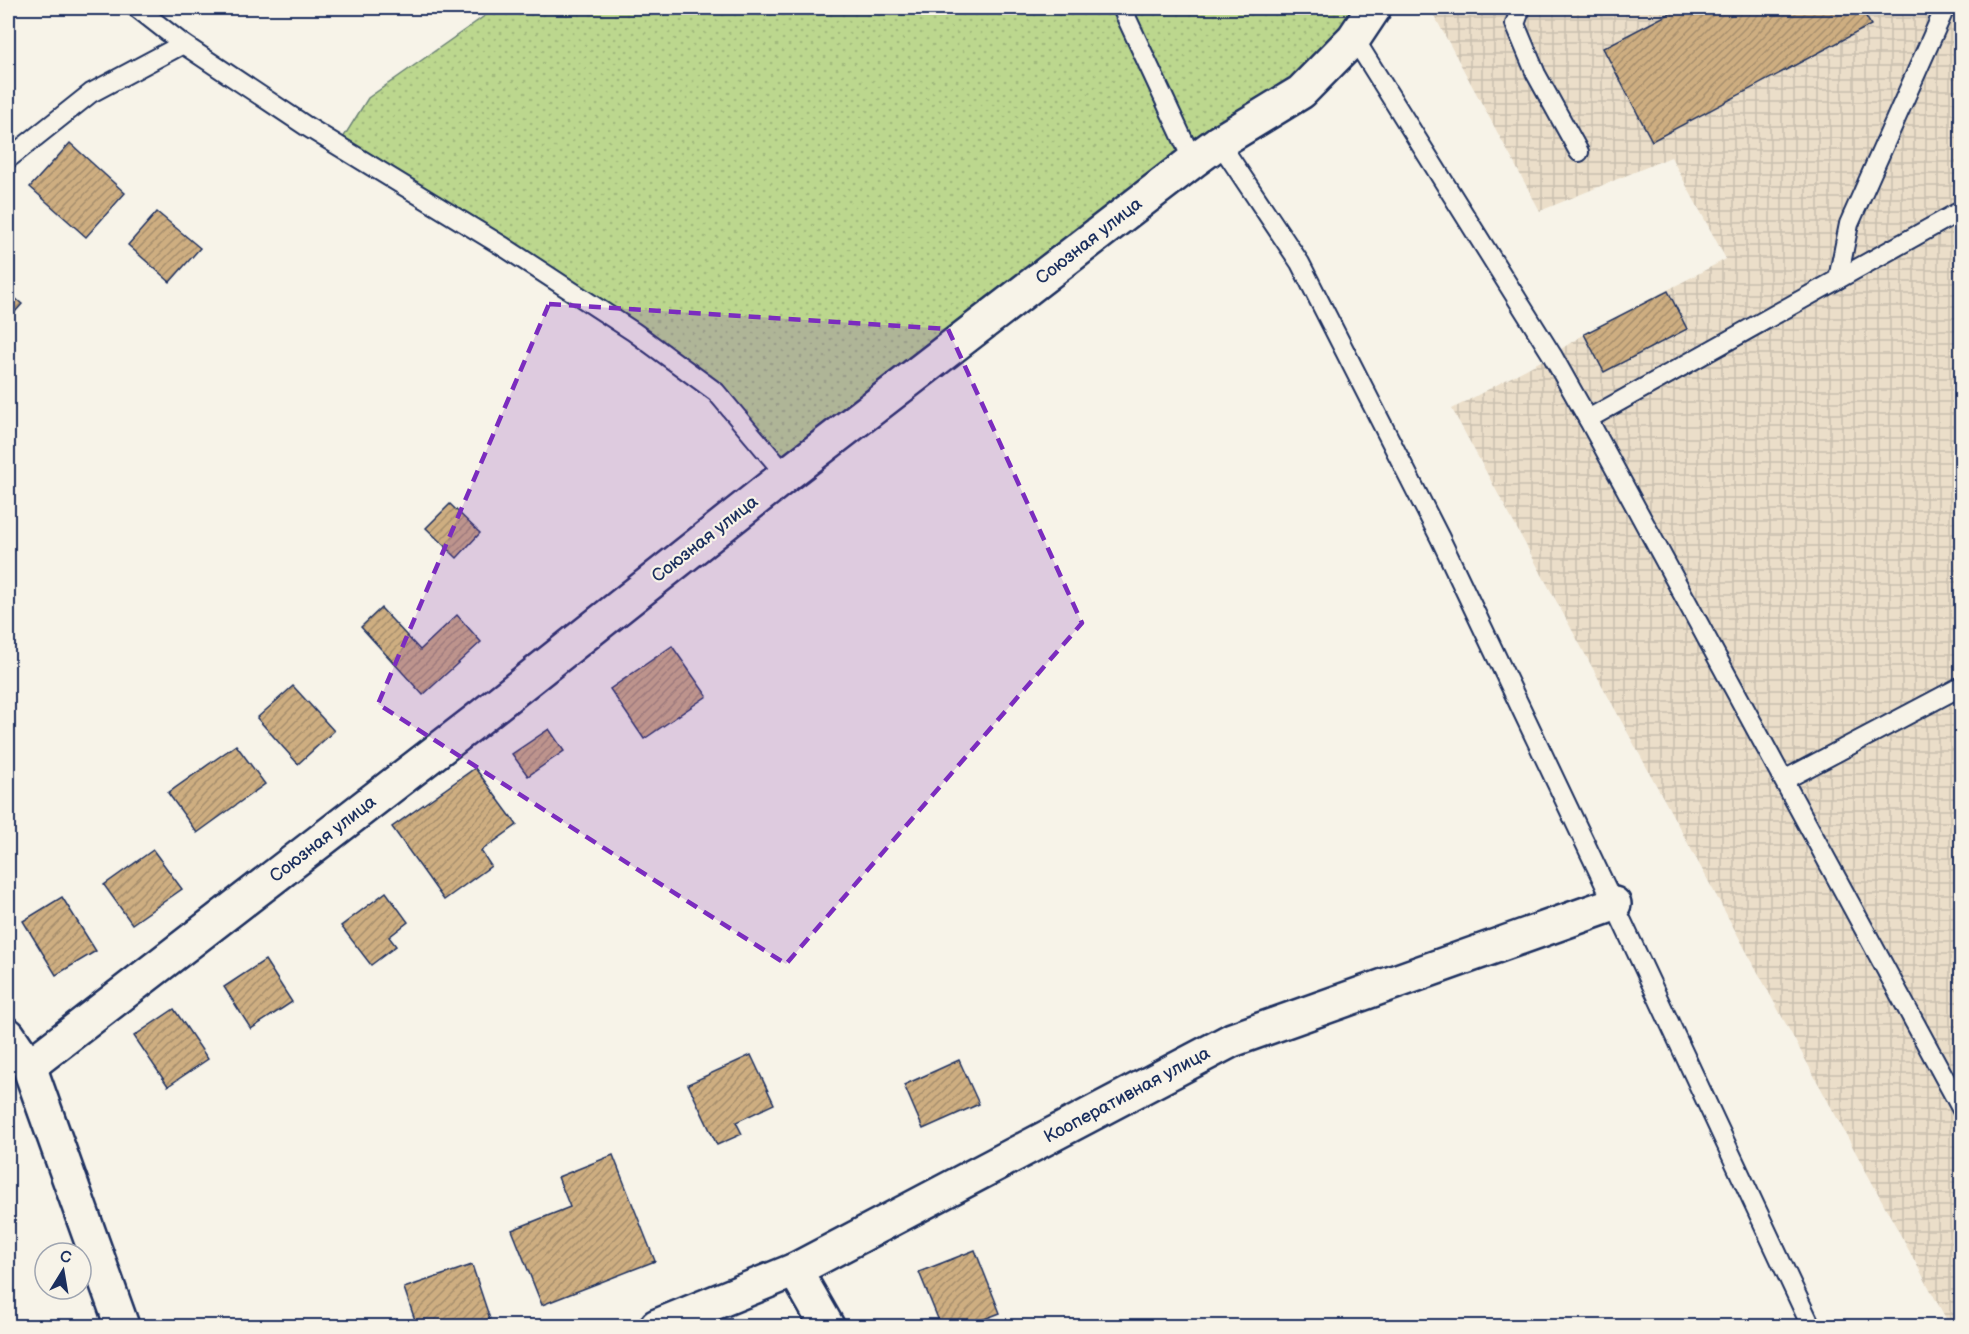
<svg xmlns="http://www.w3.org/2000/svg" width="1969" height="1334" viewBox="0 0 1969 1334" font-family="'Balsamiq Sans',sans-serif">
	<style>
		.industrial { fill: url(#industrial-grid) }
		.garden { fill: url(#garden-dots); stroke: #6c8376; stroke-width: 1.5 }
		.building { fill: url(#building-hatch); stroke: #1b2f5e; stroke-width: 1.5 }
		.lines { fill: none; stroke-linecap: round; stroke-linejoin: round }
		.service-casing { stroke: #1b2f5e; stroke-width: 22 }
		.minor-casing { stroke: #1b2f5e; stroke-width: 38 }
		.secondary-casing { stroke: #1b2f5e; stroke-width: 38 }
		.service { stroke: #f7f3e8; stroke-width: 18 }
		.minor { stroke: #f7f3e8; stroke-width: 33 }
		.secondary { stroke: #f7f3e8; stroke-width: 33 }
		.marked { fill: #7b2cbf; fill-opacity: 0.2; stroke: #7b2cbf; stroke-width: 4.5; stroke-dasharray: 12 8; stroke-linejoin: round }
		.labels { text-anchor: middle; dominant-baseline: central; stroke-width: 4.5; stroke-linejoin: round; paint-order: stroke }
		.street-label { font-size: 18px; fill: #1b2f5e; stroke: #f7f3e8 }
	</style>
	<defs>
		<pattern id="industrial-grid" width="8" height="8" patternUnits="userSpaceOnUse" patternTransform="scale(1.5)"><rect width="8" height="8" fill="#ebdec9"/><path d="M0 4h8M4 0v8" fill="none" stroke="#c9bfaf"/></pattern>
		<pattern id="garden-dots" width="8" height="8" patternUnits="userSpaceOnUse" patternTransform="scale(1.5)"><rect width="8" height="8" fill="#bcd78e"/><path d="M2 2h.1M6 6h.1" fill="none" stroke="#a1b97d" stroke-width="1.8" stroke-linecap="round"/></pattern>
		<pattern id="building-hatch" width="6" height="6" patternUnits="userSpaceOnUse" patternTransform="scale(1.5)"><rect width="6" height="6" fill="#ceae81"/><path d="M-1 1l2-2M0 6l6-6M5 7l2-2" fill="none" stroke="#a68e6d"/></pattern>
	</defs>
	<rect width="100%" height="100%" fill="#f7f3e8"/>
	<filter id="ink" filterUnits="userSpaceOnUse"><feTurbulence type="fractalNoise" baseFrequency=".0167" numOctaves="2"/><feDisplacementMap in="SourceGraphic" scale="12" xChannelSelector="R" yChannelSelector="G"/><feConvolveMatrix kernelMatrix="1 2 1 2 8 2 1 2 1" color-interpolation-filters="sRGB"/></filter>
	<g filter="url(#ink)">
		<polygon class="industrial" points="1430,8 1961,8 1961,1326 1950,1326 1452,409 1552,355 1584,334 1726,259 1671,157 1540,211"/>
		<polygon class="garden" points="496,8 1374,8 1354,38 786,475 716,392 338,146 368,98"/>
		<g class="building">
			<polygon points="1680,8 1861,8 1871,25 1652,141 1603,48"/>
			<polygon points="70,143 125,193 86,237 30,187"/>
			<polygon points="157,212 200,248 170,282 128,245"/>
			<polygon points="1668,291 1687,329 1604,372 1584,334"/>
			<polygon points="8,292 22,304 8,320"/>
			<polygon points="450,504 480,533 457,558 426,528"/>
			<polygon points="381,608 420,650 457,615 481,642 423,695 361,627"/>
			<polygon points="672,646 707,696 644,739 610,689"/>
			<polygon points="293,686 334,731 298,764 257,718"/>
			<polygon points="549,729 564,751 528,776 512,754"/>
			<polygon points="236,745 265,784 197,833 168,793"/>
			<polygon points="475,768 517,825 481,851 491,866 444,900 392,827"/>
			<polygon points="153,850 182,889 132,924 104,885"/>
			<polygon points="386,892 408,922 389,937 396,946 371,965 341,926"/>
			<polygon points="62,897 96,951 56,975 23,921"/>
			<polygon points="265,960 292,1002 251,1029 224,987"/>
			<polygon points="174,1009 208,1059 168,1086 134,1036"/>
			<polygon points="751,1055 774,1104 736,1122 742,1134 717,1145 688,1084"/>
			<polygon points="959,1060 979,1104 923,1129 904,1085"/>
			<polygon points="613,1155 655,1261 542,1305 512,1230 570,1207 558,1177"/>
			<polygon points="975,1250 1000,1313 966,1326 941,1326 919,1272"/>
			<polygon points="472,1265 490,1319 468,1326 417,1326 404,1288"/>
		</g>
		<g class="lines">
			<defs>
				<g id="service">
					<polyline points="137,8 183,44 306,126 504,247 634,332 716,392 786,475"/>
					<polyline points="1122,8 1193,161"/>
					<polyline points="1521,8 1515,24 1536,74 1579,152"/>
					<polyline points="1354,38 1552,355 1588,419 1962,1110"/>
					<polyline points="1219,142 1300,263 1440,538 1614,904 1811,1326"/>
					<polyline points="8,159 91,93 183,44"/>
					<polyline points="1838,279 1849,224 1945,8"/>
					<polyline points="1588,419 1962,210"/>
					<polyline points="1784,780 1962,686"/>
				</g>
				<g id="minor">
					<polyline points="29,1066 477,720 786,475 1193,161 1219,142 1301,92 1354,38 1374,8"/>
					<polyline points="795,1270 827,1326"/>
					<polyline points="657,1326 795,1270 1232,1040 1614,904"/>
				</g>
				<polyline id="secondary" points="8,1035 29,1066 122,1326"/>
			</defs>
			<use href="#service" class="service-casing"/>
			<use href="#minor" class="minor-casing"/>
			<use href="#secondary" class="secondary-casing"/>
			<use href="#service" class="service"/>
			<use href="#minor" class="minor"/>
			<use href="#secondary" class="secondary"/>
		</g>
	</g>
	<path class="marked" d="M549 304 948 329 1082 623 786 964 378 704Z"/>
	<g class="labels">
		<g class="street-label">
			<text transform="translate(1089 241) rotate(-38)">Союзная улица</text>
			<text transform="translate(705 539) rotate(-38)">Союзная улица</text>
			<text transform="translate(323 839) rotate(-38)">Союзная улица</text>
			<text transform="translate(1127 1095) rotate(-28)">Кооперативная улица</text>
		</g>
	</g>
	<rect width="1969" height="1334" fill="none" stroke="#f7f3e8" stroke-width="30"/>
	<rect x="15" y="15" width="1939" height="1304" fill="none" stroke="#1b2f5e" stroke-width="2" filter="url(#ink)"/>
	<g transform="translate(63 1271) rotate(11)"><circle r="28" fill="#f7f3e8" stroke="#9fa5b1" stroke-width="1.5"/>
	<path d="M0-4.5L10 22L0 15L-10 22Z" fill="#1b2f5e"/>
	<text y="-9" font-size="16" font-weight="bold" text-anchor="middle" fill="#1b2f5e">С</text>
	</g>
</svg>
